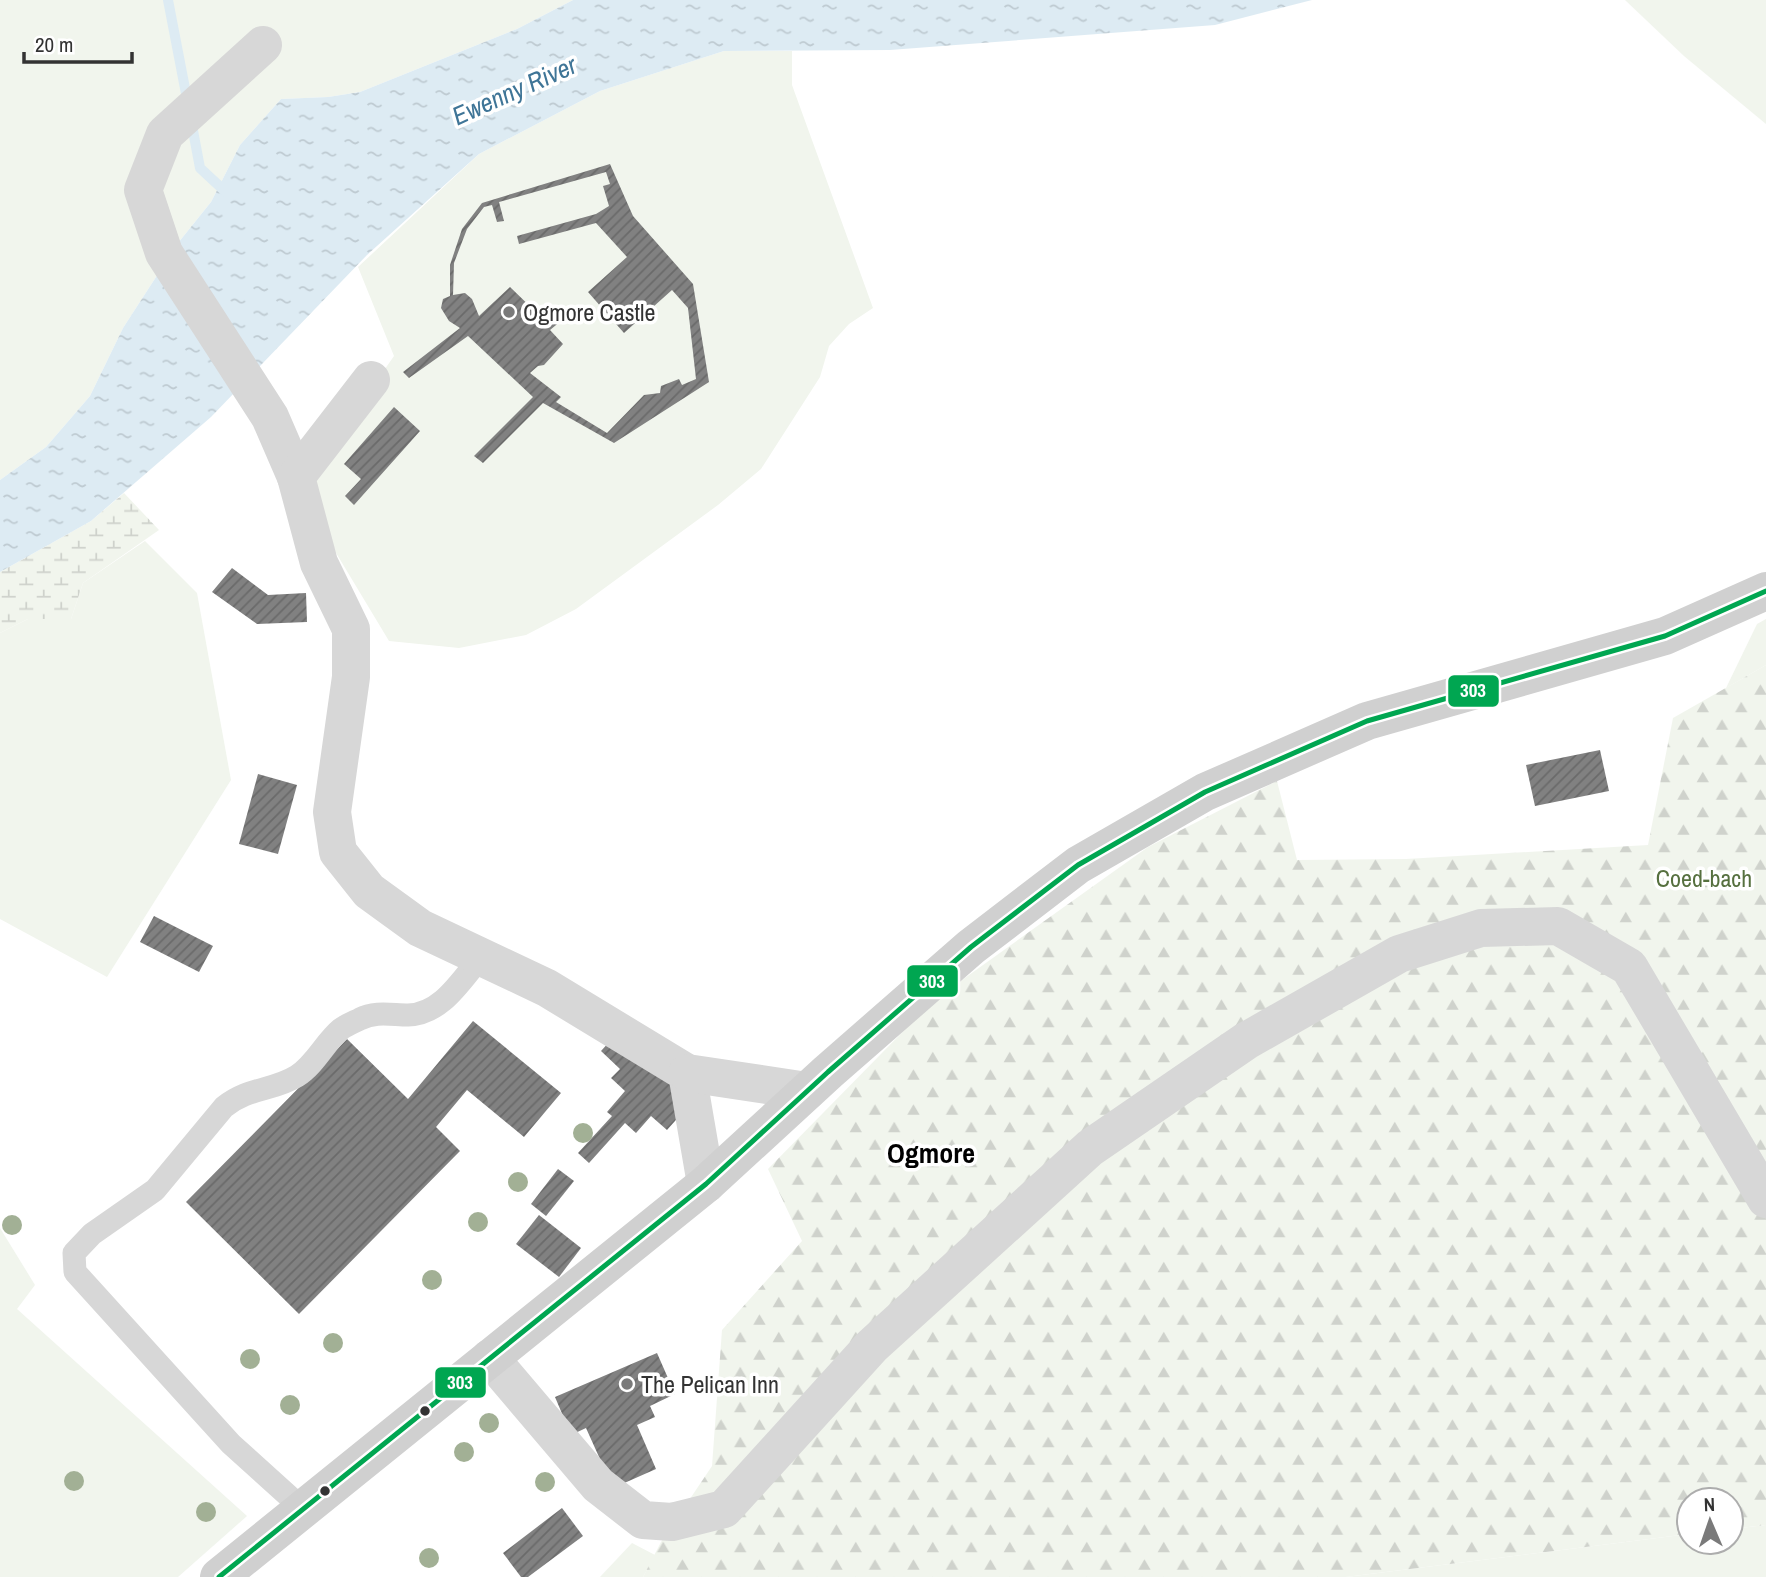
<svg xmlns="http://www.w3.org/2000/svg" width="1766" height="1577" viewBox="0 0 1766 1577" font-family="'Archivo Narrow',sans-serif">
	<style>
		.grass { fill: #f1f5ed }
		.forest { fill: url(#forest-firs) }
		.wetland { fill: url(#wetland-marsh) }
		.water { fill: url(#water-ripples) }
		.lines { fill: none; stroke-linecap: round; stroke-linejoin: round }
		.stream { stroke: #ddebf3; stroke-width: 10 }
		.building { fill: url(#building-hatch); fill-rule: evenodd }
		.service { stroke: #d7d7d7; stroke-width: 23 }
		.minor { stroke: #d7d7d7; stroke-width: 38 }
		.secondary { stroke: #d0d0d0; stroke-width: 38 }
		.bus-1-casing { stroke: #fff; stroke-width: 10 }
		.bus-1 { stroke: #00a651; stroke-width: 5 }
		.tree { fill: #a2b095 }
		.poi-dot { fill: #7a7a7a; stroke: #fff; stroke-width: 2.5 }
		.bus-dot { fill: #333; stroke: #fff; stroke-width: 2.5 }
		.labels { text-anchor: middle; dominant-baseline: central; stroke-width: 7; stroke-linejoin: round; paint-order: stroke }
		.poi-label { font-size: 24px; fill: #333; stroke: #fff; text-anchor: start }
		.park-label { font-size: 24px; fill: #56703f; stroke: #fff }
		.water-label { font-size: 26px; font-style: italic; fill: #3f7597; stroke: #fff }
		.quarter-label { font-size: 28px; font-weight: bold; fill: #000; stroke: #fff }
		.line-badge { stroke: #fff; stroke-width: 2.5 }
		.badge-label { font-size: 19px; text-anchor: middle; font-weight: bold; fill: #fff }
	</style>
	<defs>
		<pattern id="forest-firs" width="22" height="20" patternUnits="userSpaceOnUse" patternTransform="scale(1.75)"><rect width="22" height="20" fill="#f1f5ed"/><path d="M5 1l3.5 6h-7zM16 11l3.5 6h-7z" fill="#cfd2cc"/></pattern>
		<pattern id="wetland-marsh" width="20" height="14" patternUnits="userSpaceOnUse" patternTransform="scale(1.75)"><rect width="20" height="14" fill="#f1f5ed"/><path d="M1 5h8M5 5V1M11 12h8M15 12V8" fill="none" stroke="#cfd2cc"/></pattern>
		<pattern id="water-ripples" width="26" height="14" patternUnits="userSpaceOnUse" patternTransform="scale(1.75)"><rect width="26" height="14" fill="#ddebf3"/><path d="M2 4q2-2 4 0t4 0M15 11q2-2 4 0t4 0" fill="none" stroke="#becad1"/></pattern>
		<pattern id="building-hatch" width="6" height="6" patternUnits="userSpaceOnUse" patternTransform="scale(1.75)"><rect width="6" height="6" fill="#818181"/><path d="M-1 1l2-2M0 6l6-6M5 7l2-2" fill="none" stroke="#6a6a6a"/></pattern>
	</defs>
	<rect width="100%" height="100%" fill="#fff"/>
	<g class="grass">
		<polygon points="0,0 573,0 517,29 360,92 328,97 281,99 240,145 211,202 178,243 123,328 90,396 46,447 0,480"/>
		<polygon points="1625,0 1766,0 1766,124 1684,56"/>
		<polygon points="724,51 792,51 792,85 873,308 849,324 829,346 820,377 761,469 718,505 576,609 526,635 459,648 389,641 312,513 309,490 350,419 394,356 358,267 479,154 600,91"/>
		<polygon points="145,541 197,593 231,780 107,977 0,919 0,633 28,619 71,619 83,583"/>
		<polygon points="1766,619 1766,665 1726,688 1757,624"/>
		<polygon points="0,1228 35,1285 17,1309 247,1516 178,1577 0,1577"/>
		<polygon points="1766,1525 1766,1577 1346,1577 1689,1534 1689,1542 1731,1542 1731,1529"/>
		<polygon points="632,1543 655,1555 643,1577 600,1577"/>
	</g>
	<polygon class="forest" points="1766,665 1766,1525 1731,1529 1731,1500 1689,1500 1689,1534 1346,1577 643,1577 661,1542 712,1466 722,1330 802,1241 768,1169 934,1000 1148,847 1277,781 1297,860 1406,859 1648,845 1673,718"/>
	<polygon class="wetland" points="124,493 159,530 83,583 71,619 28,619 0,633 0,572 91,521"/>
	<polygon class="water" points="573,0 1312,0 1215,25 890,50 724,51 600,91 479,154 367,255 211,417 91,521 0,572 0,480 46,447 90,396 123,328 178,243 211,202 240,145 281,99 328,97 360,92 517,29"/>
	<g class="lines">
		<g class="stream">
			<polyline points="168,0 188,104"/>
			<polyline points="191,120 200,168 229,195"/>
		</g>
	</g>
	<g class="building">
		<path d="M610 164 633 216 693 284 709 382 614 443 543 403 483 463 474 456 533 397 468 336 409 378 403 372 460 328 449 321 441 308 443 299 450 296V265L462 229 482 203ZM606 172 610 184 603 186 609 206 596 214 517 236 519 244 596 223 627 257 588 292 624 333 672 290 688 308 696 379 682 385 679 379 661 386 660 393 644 395 607 433 556 402 561 397 530 373 538 366 544 365 563 344 550 330 562 320 550 307 540 316 510 287 479 316 472 299 465 293 453 295 454 263 467 229 484 207 492 205 497 222 504 221 499 202Z"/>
		<polygon points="394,407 420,431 354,505 345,496 361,479 344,464"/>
		<polygon points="232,568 268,595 306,593 307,622 257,624 212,592"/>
		<polygon points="1600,750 1609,791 1535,806 1526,765"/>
		<polygon points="258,774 297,785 278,854 239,844"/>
		<polygon points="154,916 213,946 199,972 140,942"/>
		<polygon points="473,1021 561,1093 524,1137 467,1090 436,1127 460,1151 299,1314 186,1202 347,1039 408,1099"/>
		<polygon points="611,1040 637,1055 691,1103 667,1130 651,1116 636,1133 625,1123 589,1163 578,1153 612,1116 607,1112 625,1091 611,1078 620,1069 601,1051"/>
		<polygon points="558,1169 574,1181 546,1216 531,1204"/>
		<polygon points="539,1215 581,1248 559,1277 516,1244"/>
		<polygon points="657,1353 675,1394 650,1406 655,1417 637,1425 656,1469 613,1488 586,1428 571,1435 555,1397"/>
		<polygon points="562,1508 583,1536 528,1577 521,1577 503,1553"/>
	</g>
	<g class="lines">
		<path class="service" d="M303 1509 231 1444 75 1272 74 1253 92 1234 155 1190 224 1107C249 1087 273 1091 297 1076 315 1065 325 1042 341 1029 347 1025 354 1022 360 1019 375 1011 392 1015 408 1015 442 1014 461 980 481 957"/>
		<g class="minor">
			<polyline points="263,45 165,134 143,190 164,253 270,417 296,477"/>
			<polyline points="371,380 296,477 319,563 351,629 351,677 332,812 338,852 369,891 420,928 547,988 687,1073 706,1184"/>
			<polyline points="687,1073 807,1091"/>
			<polyline points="490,1358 598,1485 643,1520 672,1522 724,1509 872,1346 1090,1148 1246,1041 1399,954 1481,928 1558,926 1629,967 1766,1199"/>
		</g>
		<polyline class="secondary" points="219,1577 706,1184 828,1072 971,947 1078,865 1205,792 1367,721 1665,636 1766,591"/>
		<defs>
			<polyline id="bus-1" points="219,1577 706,1184 828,1072 971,947 1078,865 1205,792 1367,721 1665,636 1766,591"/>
		</defs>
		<use href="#bus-1" class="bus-1-casing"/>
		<use href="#bus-1" class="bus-1"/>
	</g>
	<g class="tree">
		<circle cx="583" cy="1133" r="10"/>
		<circle cx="518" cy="1182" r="10"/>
		<circle cx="478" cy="1222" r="10"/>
		<circle cx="12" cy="1225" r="10"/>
		<circle cx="432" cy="1280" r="10"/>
		<circle cx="333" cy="1343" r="10"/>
		<circle cx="250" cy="1359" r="10"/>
		<circle cx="290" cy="1405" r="10"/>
		<circle cx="489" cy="1423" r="10"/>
		<circle cx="464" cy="1452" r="10"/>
		<circle cx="74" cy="1481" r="10"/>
		<circle cx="545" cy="1482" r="10"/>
		<circle cx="206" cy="1512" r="10"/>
		<circle cx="429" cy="1558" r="10"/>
	</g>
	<g class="poi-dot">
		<circle cx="509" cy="312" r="7"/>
		<circle cx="627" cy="1384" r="7"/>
	</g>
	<g class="bus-dot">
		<circle cx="425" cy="1411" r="6"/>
		<circle cx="325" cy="1491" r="6"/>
	</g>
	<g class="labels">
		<g class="poi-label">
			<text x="523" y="312">Ogmore Castle</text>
			<text x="641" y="1384">The Pelican Inn</text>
		</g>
		<g class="park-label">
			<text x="1704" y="878">Coed-bach</text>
		</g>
		<g class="water-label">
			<text transform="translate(514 90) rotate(-24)">Ewenny River</text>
		</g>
		<g class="quarter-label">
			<text x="931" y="1153">Ogmore</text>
		</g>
	</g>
	<g class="line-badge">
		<rect x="1447" y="674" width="53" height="34" rx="7" fill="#00a651"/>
		<rect x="906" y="964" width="53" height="34" rx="7" fill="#00a651"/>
		<rect x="434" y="1366" width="53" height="33" rx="7" fill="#00a651"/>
	</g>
	<g class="badge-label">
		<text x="1473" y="697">303</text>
		<text x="932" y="988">303</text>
		<text x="460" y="1389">303</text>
	</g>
	<g transform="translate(1710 1521) rotate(358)"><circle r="33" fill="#ffffff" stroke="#adadad" stroke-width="2"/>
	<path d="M0-5L12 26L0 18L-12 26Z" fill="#7a7a7a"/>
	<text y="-10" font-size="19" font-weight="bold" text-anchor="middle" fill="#333333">N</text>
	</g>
	<path d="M24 52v10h108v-10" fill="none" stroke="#333333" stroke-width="3.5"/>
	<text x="35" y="52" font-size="21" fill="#333333" stroke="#ffffff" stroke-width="5" paint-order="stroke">20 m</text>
</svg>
